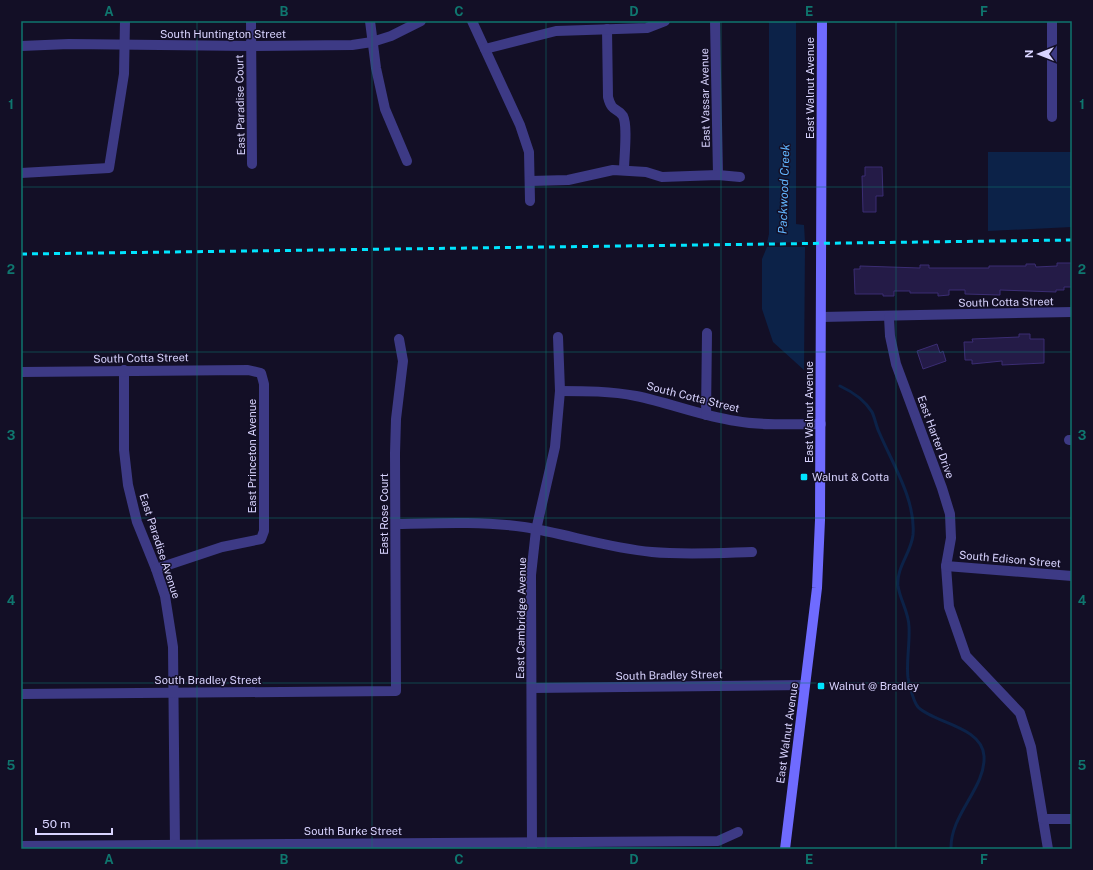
<svg xmlns="http://www.w3.org/2000/svg" width="1093" height="870" viewBox="0 0 1093 870" font-family="'Public Sans',sans-serif">
	<style>
		.water { fill: #0c2248 }
		.lines { fill: none; stroke-linecap: round; stroke-linejoin: round }
		.stream { stroke: #0c2248; stroke-width: 3 }
		.building { fill: #241b47; stroke: #3b2d73 }
		.street { stroke: #3d3a85; stroke-width: 10 }
		.secondary { stroke: #6f6bff; stroke-width: 10 }
		.rail { stroke: #00e5ff; stroke-width: 3; stroke-dasharray: 6 5; stroke-linecap: butt }
		.grid { fill: none; stroke: #0f766e; stroke-width: 1; stroke-opacity: 0.55 }
		.poi-dot { fill: #00e5ff; stroke: #130f26; stroke-width: 1.5 }
		.labels { text-anchor: middle; dominant-baseline: central; stroke-width: 3; stroke-linejoin: round; paint-order: stroke }
		.street-label { font-size: 11px; fill: #d9d4ff; stroke: #130f26 }
		.poi-label { font-size: 11px; fill: #d9d4ff; stroke: #130f26; text-anchor: start }
		.water-label { font-size: 12px; font-style: italic; fill: #62b6ff; stroke: #130f26 }
		.neatline { fill: none; stroke: #0f766e; stroke-width: 1.5 }
		.grid-label { font-size: 13px; text-anchor: middle; font-weight: bold; fill: #0f766e }
	</style>
	<rect width="100%" height="100%" fill="#130f26"/>
	<g class="water">
		<polygon points="769,21 796,21 796,224 804,225 805,242 767,243 769,234"/>
		<polygon points="988,152 1072,152 1072,227 988,231"/>
		<polygon points="767,247 805,247 804,370 773,342 762,309 762,259"/>
	</g>
	<g class="lines">
		<path class="stream" d="M840 386C853 392 864 399 872 412 875 418 876 426 879 432 892 463 916 500 913 535 911 553 896 568 898 586 900 600 909 613 909 627 910 644 906 662 908 678 910 687 913 701 918 707 933 723 982 726 984 756 986 788 950 814 951 849"/>
	</g>
	<g class="building">
		<polygon points="865,167 882,167 883,196 876,196 876,212 863,212 862,176 865,176"/>
		<polygon points="1057,263 1072,263 1072,287 1064,287 1064,290 1056,290 1056,292 1000,290 1000,295 965,294 965,290 949,290 949,295 938,296 938,293 910,293 910,291 894,291 894,296 883,296 883,294 855,294 854,269 860,269 860,266 920,268 920,265 929,265 929,268 989,268 989,266 1026,266 1026,264 1035,264 1036,267 1057,266"/>
		<polygon points="1019,334 1030,334 1030,339 1044,339 1044,363 1002,365 1002,361 972,364 972,360 965,360 964,342 973,342 972,339 1019,337"/>
		<polygon points="937,344 940,353 943,351 946,361 923,369 917,351"/>
	</g>
	<g class="lines">
		<g class="street">
			<polyline points="251,21 252,164"/>
			<polyline points="370,21 376,68 385,109 407,161"/>
			<polyline points="472,21 520,125 529,152 530,201"/>
			<polyline points="715,21 718,175"/>
			<polyline points="1052,21 1052,117"/>
			<path d="M607 29 608 97C612 113 617 107 623 116 628 126 624 158 624 170"/>
			<polyline points="21,46 69,44 251,46 352,45 372,42 391,36 421,21"/>
			<polyline points="485,49 556,31 647,28 665,21"/>
			<polyline points="21,173 109,168 124,74 125,21"/>
			<polyline points="530,181 568,180 613,170 646,172 662,177 718,175 740,177"/>
			<polyline points="821,317 1072,312"/>
			<polyline points="889,317 890,336 896,364 942,488 950,514 951,538 946,566 949,607 966,656 1020,713 1031,747 1048,849"/>
			<polyline points="124,370 124,450 128,485 137,522 156,569 165,596 173,647 175,849"/>
			<polyline points="21,372 248,370 261,373 264,384 264,531 261,539 222,547 156,569"/>
			<path d="M560 391C585 391 611 391 636 396 670 403 702 416 736 421 764 426 793 424 821 424"/>
			<polyline points="706,415 707,333"/>
			<polyline points="1069,440 1072,440"/>
			<path d="M396 524C439 523 481 521 524 527 567 534 608 548 652 552 685 555 719 553 752 552"/>
			<polyline points="946,566 1072,576"/>
			<polyline points="532,688 805,685"/>
			<polyline points="21,694 396,691 395,453 396,419 403,361 399,339"/>
			<polyline points="1043,819 1072,819"/>
			<polyline points="21,846 718,841 738,832"/>
			<polyline points="532,849 531,575 536,530 555,447 560,391 558,337"/>
		</g>
		<polyline class="secondary" points="785,849 817,588 820,520 822,21"/>
		<polyline class="rail" points="21,254 1072,240"/>
	</g>
	<path class="grid" d="M197 21V849M372 21V849M546 21V849M721 21V849M896 21V849M21 187H1072M21 352H1072M21 518H1072M21 683H1072"/>
	<g class="poi-dot">
		<rect x="800" y="473" width="8" height="8" rx="2"/>
		<rect x="817" y="682" width="8" height="8" rx="2"/>
	</g>
	<g class="labels">
		<g class="street-label">
			<text x="223" y="34">South Huntington Street</text>
			<text transform="translate(810 88) rotate(-90)">East Walnut Avenue</text>
			<text transform="translate(705 98) rotate(-91)">East Vassar Avenue</text>
			<text transform="translate(240 105) rotate(-91)">East Paradise Court</text>
			<text transform="translate(1006 302) rotate(-1)">South Cotta Street</text>
			<text transform="translate(141 358) rotate(-1)">South Cotta Street</text>
			<text transform="translate(693 397) rotate(14)">South Cotta Street</text>
			<text transform="translate(809 412) rotate(-90)">East Walnut Avenue</text>
			<text transform="translate(936 437) rotate(70)">East Harter Drive</text>
			<text transform="translate(252 456) rotate(-90)">East Princeton Avenue</text>
			<text transform="translate(384 514) rotate(-90)">East Rose Court</text>
			<text transform="translate(160 546) rotate(72)">East Paradise Avenue</text>
			<text transform="translate(1010 559) rotate(5)">South Edison Street</text>
			<text transform="translate(521 618) rotate(-89)">East Cambridge Avenue</text>
			<text transform="translate(669 675) rotate(-1)">South Bradley Street</text>
			<text x="208" y="680">South Bradley Street</text>
			<text transform="translate(787 733) rotate(-82)">East Walnut Avenue</text>
			<text x="353" y="831">South Burke Street</text>
		</g>
		<g class="poi-label">
			<text x="812" y="477">Walnut &amp; Cotta</text>
			<text x="829" y="686">Walnut @ Bradley</text>
		</g>
		<g class="water-label">
			<text transform="translate(784 189) rotate(-88)">Packwood Creek</text>
		</g>
	</g>
	<rect width="1093" height="870" fill="none" stroke="#130f26" stroke-width="44"/>
	<g transform="translate(1039 54) rotate(270)" stroke="#130f26" stroke-width="3" paint-order="stroke">
	<path d="M0-3L7 15L0 10L-7 15Z" fill="#d9d4ff"/>
	<text y="-6" font-size="11" font-weight="bold" text-anchor="middle" fill="#d9d4ff">N</text>
	</g>
	<path d="M36 828v6h76v-6" fill="none" stroke="#d9d4ff" stroke-width="2"/>
	<text x="42" y="828" font-size="12" fill="#d9d4ff" stroke="#130f26" stroke-width="3" paint-order="stroke">50 m</text>
	<rect x="22" y="22" width="1049" height="826" class="neatline"/>
	<g class="grid-label">
		<text x="109" y="16">A</text>
		<text x="284" y="16">B</text>
		<text x="459" y="16">C</text>
		<text x="634" y="16">D</text>
		<text x="809" y="16">E</text>
		<text x="984" y="16">F</text>
		<text x="11" y="109">1</text>
		<text x="1082" y="109">1</text>
		<text x="11" y="274">2</text>
		<text x="1082" y="274">2</text>
		<text x="11" y="440">3</text>
		<text x="1082" y="440">3</text>
		<text x="11" y="605">4</text>
		<text x="1082" y="605">4</text>
		<text x="11" y="770">5</text>
		<text x="1082" y="770">5</text>
		<text x="109" y="864">A</text>
		<text x="284" y="864">B</text>
		<text x="459" y="864">C</text>
		<text x="634" y="864">D</text>
		<text x="809" y="864">E</text>
		<text x="984" y="864">F</text>
	</g>
</svg>
